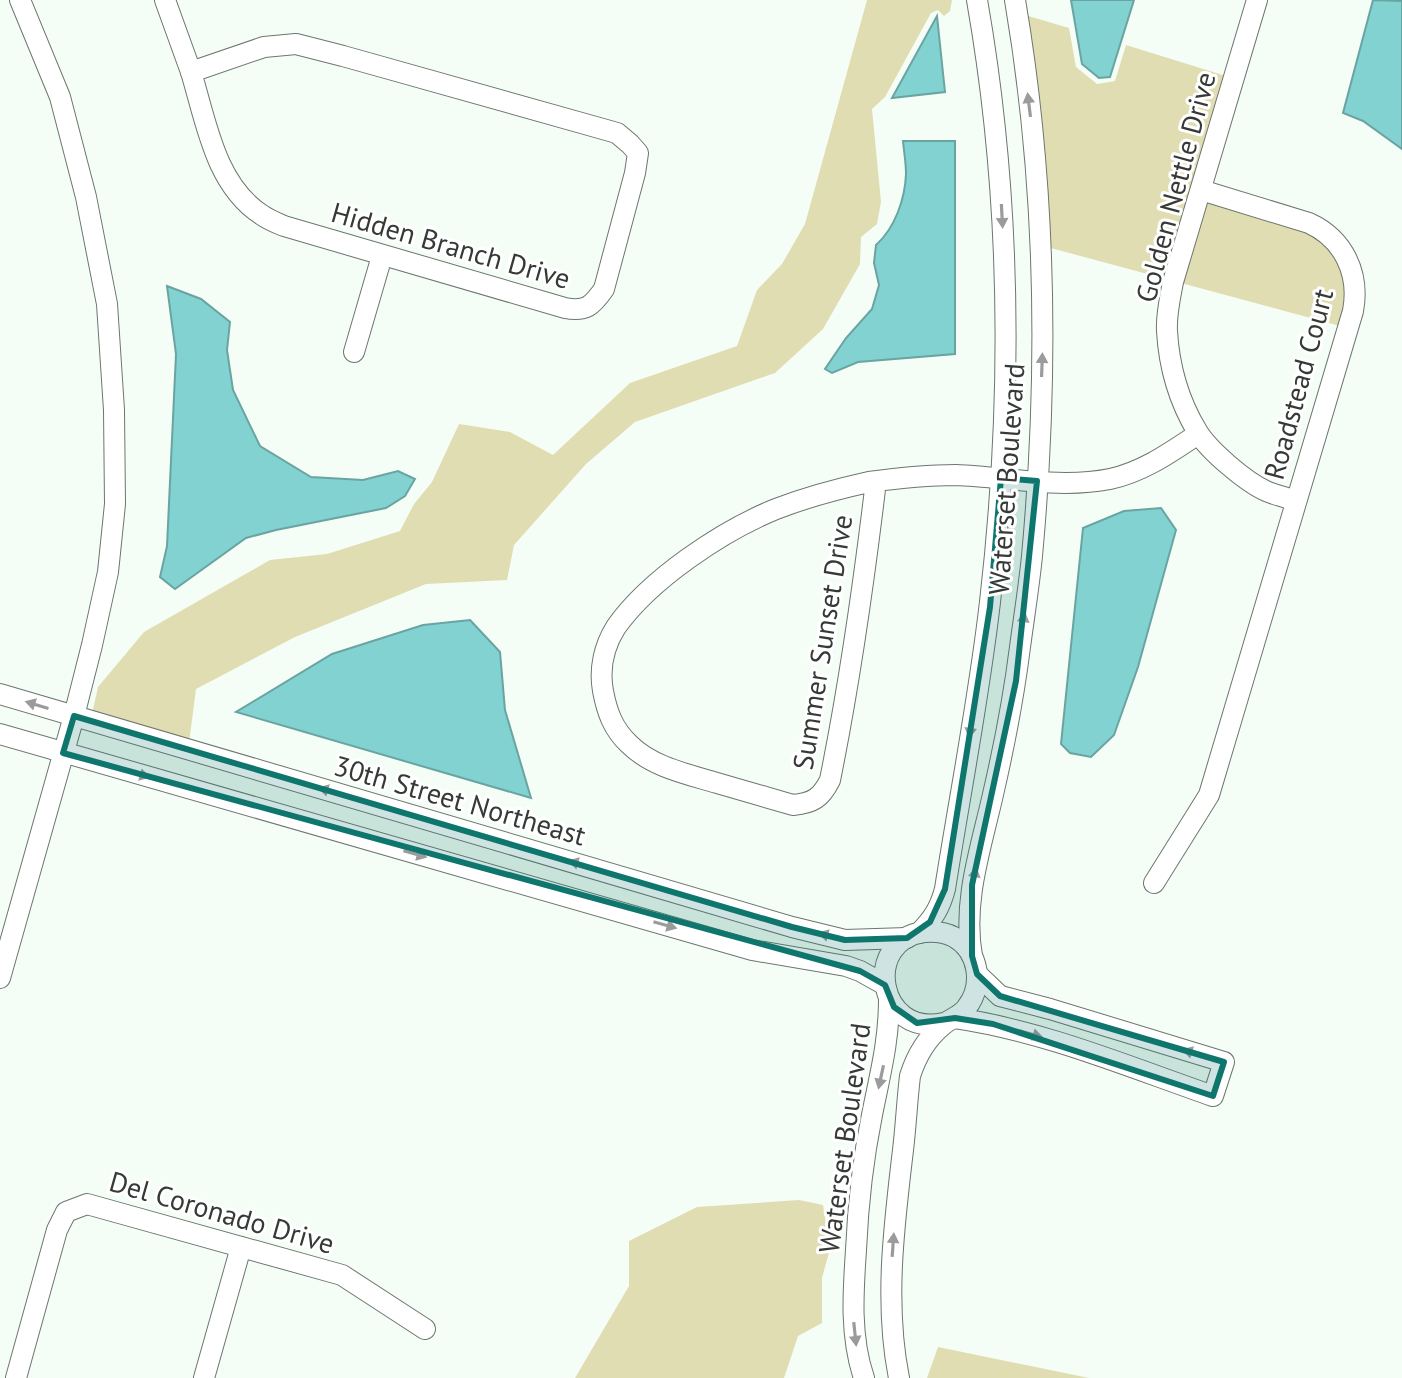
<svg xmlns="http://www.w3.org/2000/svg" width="1402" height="1378" viewBox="0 0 1402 1378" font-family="'PT Sans',sans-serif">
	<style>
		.green { fill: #e0ddb2 }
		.water { fill: #81d2d0; stroke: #6aa4a2; stroke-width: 2 }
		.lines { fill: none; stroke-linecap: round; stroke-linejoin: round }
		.minor-casing { stroke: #6d766e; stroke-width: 22 }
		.minor { stroke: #fff; stroke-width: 20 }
		.oneway { fill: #9a9c9b }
		.marked { fill: #0f766e; fill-opacity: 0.2; stroke: #0f766e; stroke-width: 6; stroke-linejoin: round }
		.labels { text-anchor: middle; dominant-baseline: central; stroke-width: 6; stroke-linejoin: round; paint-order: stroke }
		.street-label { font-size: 28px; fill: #363a37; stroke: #fff }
	</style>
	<rect width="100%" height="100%" fill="#f5fef6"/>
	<g class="green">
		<polygon points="867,0 952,0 950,11 944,16 938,10 931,13 885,97 872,109 881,202 877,224 861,237 860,264 823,329 775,373 635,422 586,464 514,545 507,580 426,584 295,637 196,689 189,743 92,714 98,687 144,632 270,560 327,554 400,531 414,504 432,482 459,424 510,432 553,455 630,383 737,346 757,290 782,264 805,224"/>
		<polygon points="1025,15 1069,28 1076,67 1097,84 1115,81 1126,45 1226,76 1166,279 1047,247"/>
		<polygon points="1206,199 1317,235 1339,259 1348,292 1340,326 1181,283"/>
		<polygon points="799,1200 823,1205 830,1249 822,1278 822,1323 798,1336 784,1378 575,1378 629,1286 629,1241 697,1207"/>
		<polygon points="938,1347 1089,1378 927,1378"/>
	</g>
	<g class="water">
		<polygon points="1071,0 1134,0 1110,77 1099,78 1082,64"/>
		<polygon points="1373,0 1402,1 1402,149 1363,121 1343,113"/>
		<polygon points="937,16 945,92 892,98"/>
		<path d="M903 141H955V354L858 362 832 373 825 369 846 338 872 309 879 285 874 263 876 245C895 228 905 199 906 174 906 163 904 152 903 141Z"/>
		<polygon points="167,286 201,299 230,322 227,350 233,390 260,446 311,477 363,480 398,471 415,479 405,496 386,508 276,530 246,538 175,589 160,577 167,546 176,354"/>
		<polygon points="1161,508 1176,530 1138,667 1114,735 1091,757 1070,753 1061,744 1083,528 1124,511"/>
		<polygon points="470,620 500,652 505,710 531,798 236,712 332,654 423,625"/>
	</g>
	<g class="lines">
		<defs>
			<g id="minor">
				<polyline points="165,0 191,72"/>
				<path d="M1257 0 1173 282C1170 298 1166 315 1167 331 1169 366 1179 401 1197 431 1208 450 1246 482 1266 491 1275 495 1286 497 1295 501"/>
				<path d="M296 44 343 56 617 133 630 144 638 153 635 173 604 289C592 306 586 312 565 308L284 226C277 223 269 220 262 215 215 185 206 121 191 72L264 47Z"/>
				<polyline points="354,352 382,256"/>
				<path d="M876 481C864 582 850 681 830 780 821 798 813 803 793 805 768 798 742 790 717 783 687 774 652 767 629 744 613 729 607 712 603 691 599 669 604 646 616 627 650 579 722 531 776 509 807 497 837 489 869 482 898 478 927 475 956 475 1007 477 1060 489 1110 479 1143 472 1171 452 1198 434"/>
				<polyline points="0,694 792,927 845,940 907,938"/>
				<polyline points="0,734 752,950 846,966 860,971 885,985"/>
				<path d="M1154 883 1209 795 1353 311C1360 274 1344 239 1309 223L1201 190"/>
				<path d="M919 933C933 919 940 908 945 889 960 794 979 698 990 602 1013 402 1012 199 977 0"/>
				<path d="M972 956C962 900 982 845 994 790 1005 742 1014 695 1020 647 1024 617 1029 586 1032 556 1049 372 1046 182 1015 0"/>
				<polyline points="0,978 74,716 92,645 108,572 115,504 114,410 107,304 86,197 60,97 20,0"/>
				<path d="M955 1018C1044 1031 1129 1067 1213 1096L1224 1062 1050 1009 1000 996 977 974"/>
				<polyline points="16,1378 57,1230 66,1212 87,1204 342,1275 425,1329"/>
				<polyline points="204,1378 241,1247"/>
				<path d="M864 1378C850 1337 853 1293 856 1250 858 1205 863 1159 872 1115 880 1074 889 1042 889 999"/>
				<path d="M899 1378C884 1303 894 1226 903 1150 906 1125 907 1101 910 1076 916 1057 927 1038 943 1025 951 1018 961 1016 967 1007 984 985 979 951 954 937 945 932 935 931 924 932 862 940 877 1038 944 1023"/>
			</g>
		</defs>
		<use href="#minor" class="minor-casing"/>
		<use href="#minor" class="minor"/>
	</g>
	<defs><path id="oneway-solid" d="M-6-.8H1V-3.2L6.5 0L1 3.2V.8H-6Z" transform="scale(2)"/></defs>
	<g class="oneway">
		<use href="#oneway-solid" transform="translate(1029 105) rotate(-97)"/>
		<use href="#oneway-solid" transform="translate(1002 216) rotate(87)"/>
		<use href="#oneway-solid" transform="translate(1042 365) rotate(-88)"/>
		<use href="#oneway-solid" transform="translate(1023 624) rotate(-82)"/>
		<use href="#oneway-solid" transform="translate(37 705) rotate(-163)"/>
		<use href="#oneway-solid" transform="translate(971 726) rotate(99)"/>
		<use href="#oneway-solid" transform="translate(138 774) rotate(16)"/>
		<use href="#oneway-solid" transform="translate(330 791) rotate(-164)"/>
		<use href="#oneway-solid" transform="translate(415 854) rotate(16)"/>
		<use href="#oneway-solid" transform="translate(580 864) rotate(-164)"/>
		<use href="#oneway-solid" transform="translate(974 879) rotate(-80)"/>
		<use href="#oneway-solid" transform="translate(665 925) rotate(16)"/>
		<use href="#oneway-solid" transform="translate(830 936) rotate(-166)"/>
		<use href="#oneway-solid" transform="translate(1031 1034) rotate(16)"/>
		<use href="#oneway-solid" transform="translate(1194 1053) rotate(-163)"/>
		<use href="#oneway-solid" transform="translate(881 1077) rotate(102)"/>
		<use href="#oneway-solid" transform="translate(893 1245) rotate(-86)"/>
		<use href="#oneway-solid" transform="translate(855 1334) rotate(84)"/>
	</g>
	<path class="marked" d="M1001 478 1037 481 1016 681 972 885V956L977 974 1000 996 1224 1062 1213 1096 993 1024 955 1018 917 1023 894 1007 885 985 860 971 63 753 74 716 792 927 845 940 907 938 930 922 945 889 990 607Z"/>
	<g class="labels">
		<g class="street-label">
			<text transform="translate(1175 187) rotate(-75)">Golden Nettle Drive</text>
			<text transform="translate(451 245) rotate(16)">Hidden Branch Drive</text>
			<text transform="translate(1298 384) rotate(-75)">Roadstead Court</text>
			<text transform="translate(1006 479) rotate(-86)">Waterset Boulevard</text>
			<text transform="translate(822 642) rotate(-81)">Summer Sunset Drive</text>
			<text transform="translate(460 800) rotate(16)">30th Street Northeast</text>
			<text transform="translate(844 1138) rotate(-82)">Waterset Boulevard</text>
			<text transform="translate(222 1212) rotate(16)">Del Coronado Drive</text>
		</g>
	</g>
</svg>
